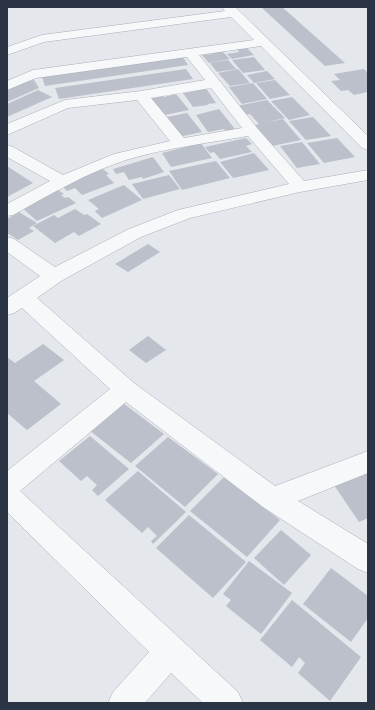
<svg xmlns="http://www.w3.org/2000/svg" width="375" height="710" viewBox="0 0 375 710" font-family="Rubik,sans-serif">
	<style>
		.building { fill: #bbc0ca }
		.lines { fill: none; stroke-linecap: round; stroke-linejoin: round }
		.minor-casing { stroke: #a9aeb7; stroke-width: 1 }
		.minor { fill: #f7f8fa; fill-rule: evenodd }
	</style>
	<rect width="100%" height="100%" fill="#e4e7ec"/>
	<g class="building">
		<polygon points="261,7 282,7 345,63 325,66"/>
		<polygon points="247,48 254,55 232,59 227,54 239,52 237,49"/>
		<polygon points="221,50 230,59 209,63 202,55 213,54 211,52"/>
		<polygon points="183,57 188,65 45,86 42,77"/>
		<polygon points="254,57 265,70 243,73 232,60"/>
		<polygon points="228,60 236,69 217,72 210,63"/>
		<polygon points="186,69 193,79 59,99 55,88"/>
		<polygon points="238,69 250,83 230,86 218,73"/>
		<polygon points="364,69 368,73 368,92 354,95 348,90 341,91 331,81 340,80 334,74"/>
		<polygon points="267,71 275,79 254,83 247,75"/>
		<polygon points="34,80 39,88 7,102 7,88 22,82"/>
		<polygon points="275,80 290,95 270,99 256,83"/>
		<polygon points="253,83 267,99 242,104 229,87"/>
		<polygon points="205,87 216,103 207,104 208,105 193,107 183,93 194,91 192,89"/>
		<polygon points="38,90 52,97 7,117 7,104"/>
		<polygon points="162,94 164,97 176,94 189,110 160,116 149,96"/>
		<polygon points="292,97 310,115 289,120 271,101"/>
		<polygon points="267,100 285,118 263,123 283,119 301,140 272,146 255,125 259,124 250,114 244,115 236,106"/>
		<polygon points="219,109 235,129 226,131 224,129 208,132 196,115"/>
		<polygon points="187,113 202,132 178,137 162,118"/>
		<polygon points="313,117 331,136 306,140 289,121"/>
		<polygon points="246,138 252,144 246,146 252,152 220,159 214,152 210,153 205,147"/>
		<polygon points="337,138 355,157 324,163 307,143"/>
		<polygon points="302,142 320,164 297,168 280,146"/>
		<polygon points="201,143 212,158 171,167 162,153"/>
		<polygon points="254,153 269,170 233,178 220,162"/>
		<polygon points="153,157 164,172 143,179 142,177 129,180 124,172 116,174 113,169"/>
		<polygon points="216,161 230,178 182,190 169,171"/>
		<polygon points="7,166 33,183 7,197"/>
		<polygon points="103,169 109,174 106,175 114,183 82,195 75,188 67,191 61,185"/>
		<polygon points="169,175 180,189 143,199 132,184"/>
		<polygon points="124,185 142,200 102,218 95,211 99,209 88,200"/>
		<polygon points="57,189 64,194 61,195 65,198 68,197 76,203 37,221 20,206"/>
		<polygon points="75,209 84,215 87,214 101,224 79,236 74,232 55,243 33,226 54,215 58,218"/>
		<polygon points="19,212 37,223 29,228 34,231 18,240 7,233 7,219"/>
		<polygon points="148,244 160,252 128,272 115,264"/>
		<polygon points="148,336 166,350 146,363 129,350"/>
		<polygon points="43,344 64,360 34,381 61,404 27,430 7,413 7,357 15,363"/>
		<polygon points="123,403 164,434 131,463 89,430"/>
		<polygon points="90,436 129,469 98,496 92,490 97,485 87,476 81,481 59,461"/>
		<polygon points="168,437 218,474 185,507 135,466"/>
		<polygon points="368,467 368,518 359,522 332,482"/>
		<polygon points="138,471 186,512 153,544 151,541 157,536 148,527 142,533 105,500"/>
		<polygon points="224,477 280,520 247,557 190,511"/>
		<polygon points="189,515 246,562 213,598 156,548"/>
		<polygon points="281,530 311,555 284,585 254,558"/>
		<polygon points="249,561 292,593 261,634 226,606 231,600 223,594"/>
		<polygon points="331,568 368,596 368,618 351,642 303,604"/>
		<polygon points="292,600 361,657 330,701 298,673 305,663 299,657 292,667 260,640"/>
	</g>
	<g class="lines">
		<defs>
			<path id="minor" d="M222 7H235L368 136V150L362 148 261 46 199 55 257 128 304 181 368 170V180L300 192 190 218 141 237 61 281 37 298 134 383 275 486 368 451V473L298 501 368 544V573L358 569 263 507 126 402 20 491 238 692 243 703H203L171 673 145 703H108L113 692 149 652 7 512V471L110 389 22 308 14 313 7 315V298L40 276 7 252V237L14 239 55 267 129 229 178 210 289 184 248 136C208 143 165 148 126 160 86 173 49 195 13 215L7 216V204L50 181 7 157V145L13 147 63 175 114 154 170 141 137 100 68 108 7 135V124L65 100 141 91 205 80 187 57 36 78 7 90V81L33 70 254 40 231 17 44 42 7 55V47L42 35 225 11ZM211 88 242 128 184 138 151 98Z"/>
		</defs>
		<use href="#minor" class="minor-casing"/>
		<use href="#minor" class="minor"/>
	</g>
	<rect width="375" height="710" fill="none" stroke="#2b3445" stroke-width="16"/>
</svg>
